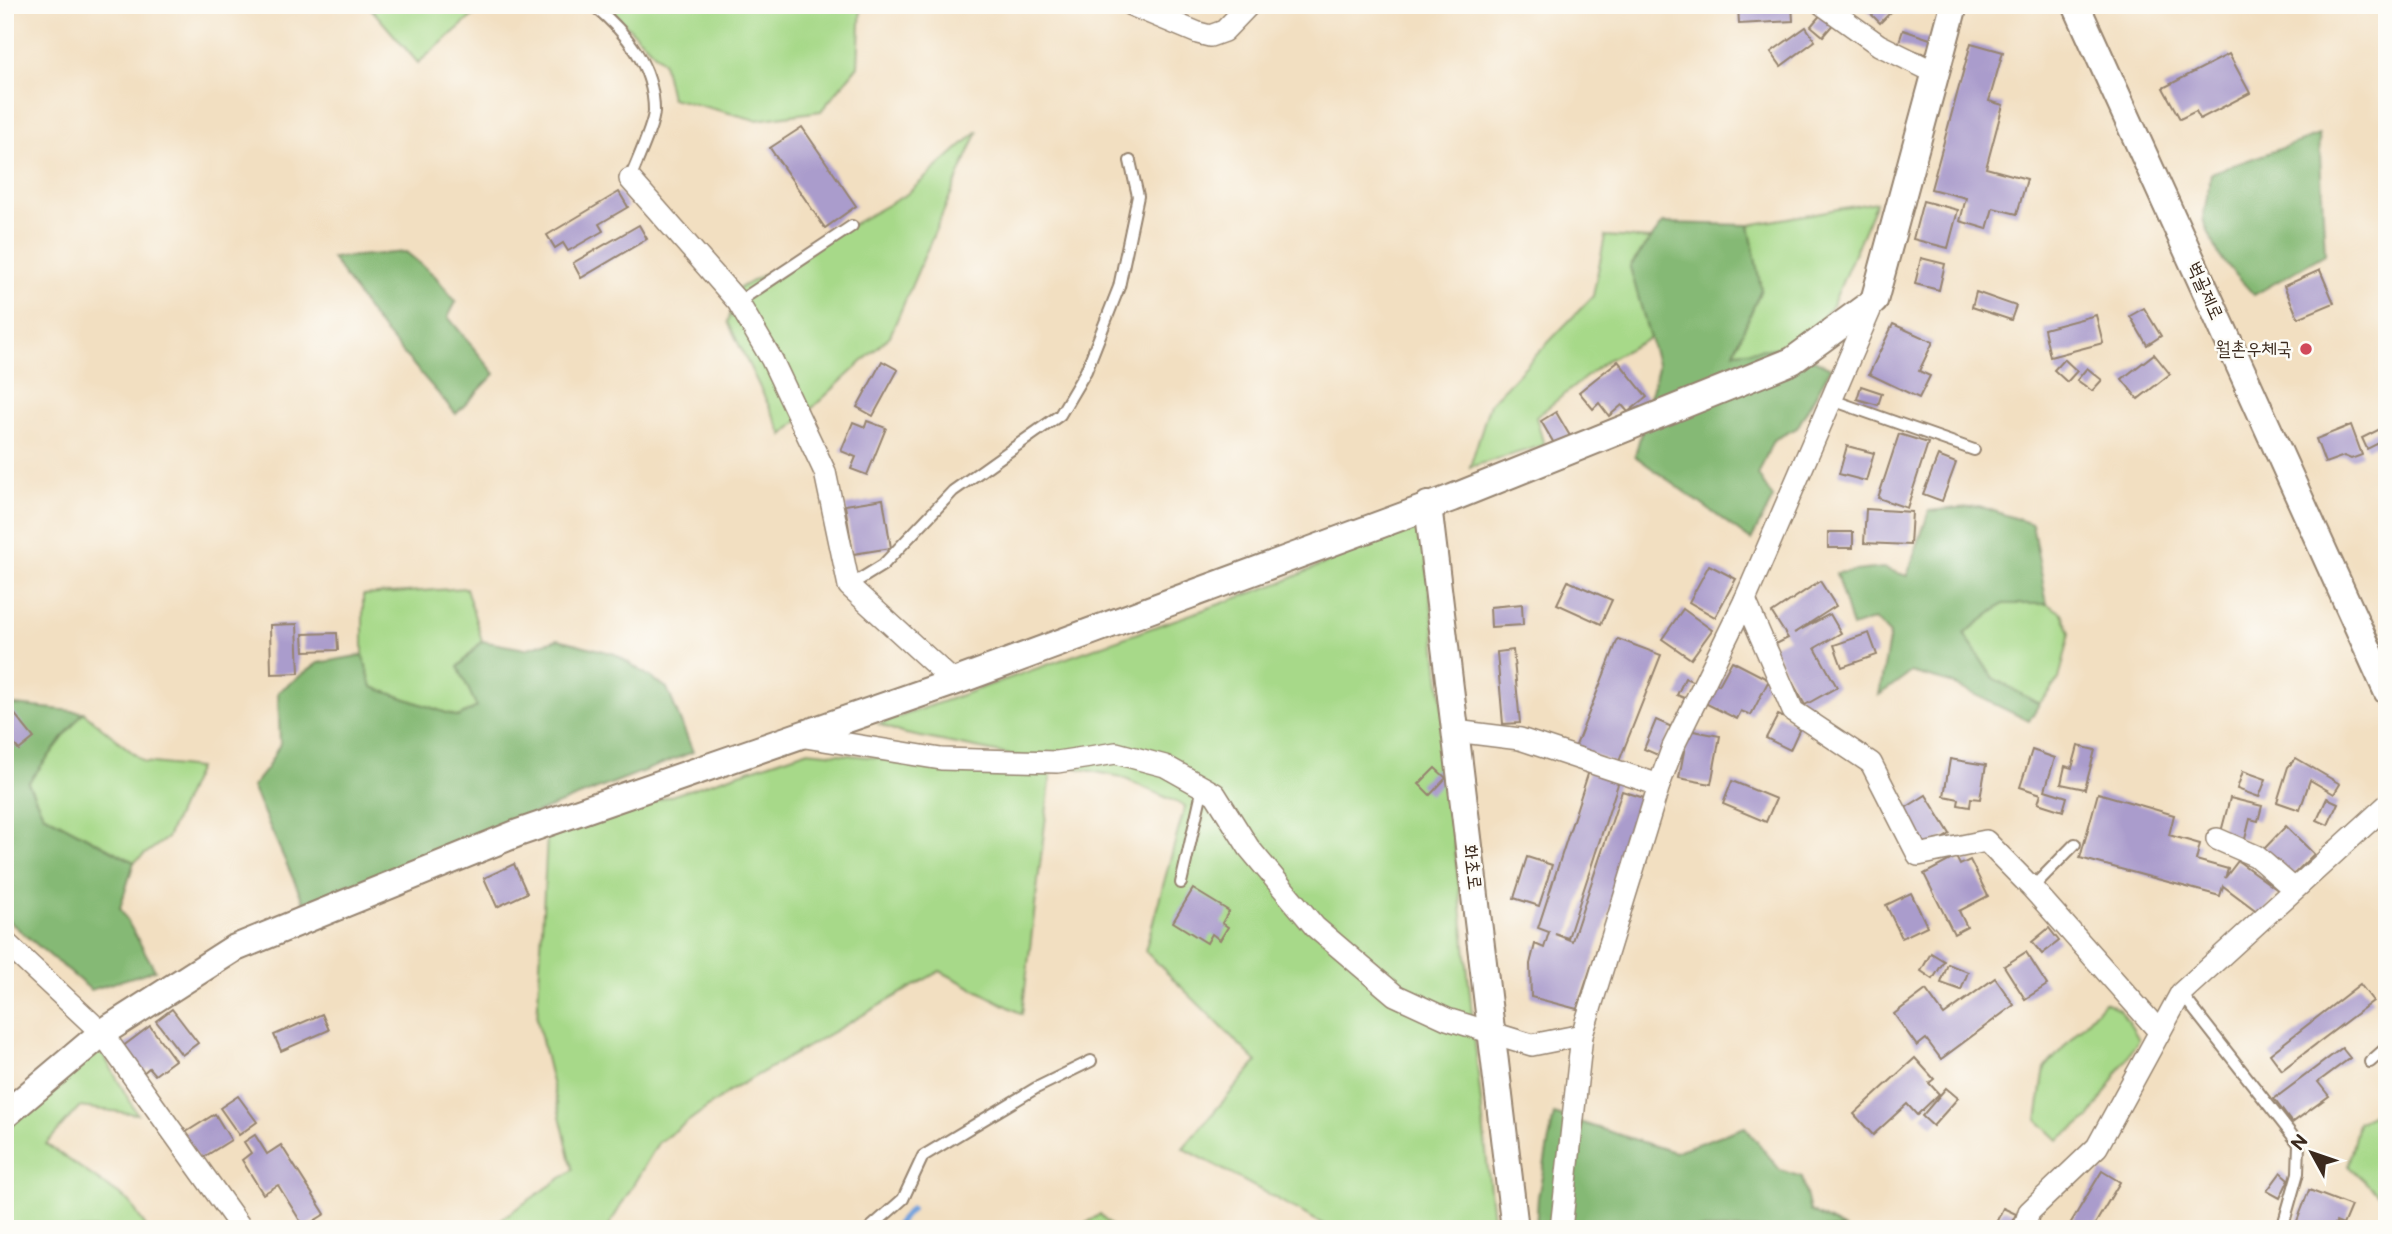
<svg xmlns="http://www.w3.org/2000/svg" width="2392" height="1234" viewBox="0 0 2392 1234" font-family="'Balsamiq Sans','Poor Story',sans-serif">
	<style>
		.green { fill: #a7d989; stroke: #718254; stroke-width: 2 }
		.forest { fill: #85b975; stroke: #60724a; stroke-width: 2 }
		.lines { fill: none; stroke-linecap: round; stroke-linejoin: round }
		.stream { stroke: #74a3dd; stroke-width: 6 }
		.building { fill: #aa9ccc }
		.service-casing { stroke: #968470; stroke-width: 14 }
		.minor-casing { stroke: #968470; stroke-width: 24 }
		.tertiary-casing { stroke: #968470; stroke-width: 30 }
		.service { stroke: #fff; stroke-width: 10 }
		.minor { stroke: #fff; stroke-width: 21 }
		.tertiary { stroke: #fff; stroke-width: 26 }
		.poi-dot { fill: #d1495b; stroke: #fdfcf7; stroke-width: 2.5 }
		.labels { text-anchor: middle; dominant-baseline: central; stroke-width: 5; stroke-linejoin: round; paint-order: stroke }
		.street-label { font-size: 19px; fill: #3b2a1e; stroke: #fdfcf7 }
		.poi-label { font-size: 19px; fill: #3b2a1e; stroke: #fdfcf7; text-anchor: end }
	</style>
	<rect width="100%" height="100%" fill="#fdfcf7"/>
	<filter id="ink" filterUnits="userSpaceOnUse"><feTurbulence type="fractalNoise" baseFrequency=".0143" numOctaves="2"/><feDisplacementMap in="SourceGraphic" scale="14" xChannelSelector="R" yChannelSelector="G"/><feConvolveMatrix kernelMatrix="1 2 1 2 8 2 1 2 1" color-interpolation-filters="sRGB"/></filter>
	<filter id="wash" filterUnits="userSpaceOnUse"><feTurbulence type="fractalNoise" baseFrequency=".00686" numOctaves="4" result="noise"/><feDisplacementMap in="SourceGraphic" scale="28" xChannelSelector="R" yChannelSelector="G"/><feGaussianBlur stdDeviation="1.57" result="paint"/><feColorMatrix in="noise" values="0 0 0 0 0 0 0 0 0 0 0 0 0 0 0 0 0 1.4 0 .05"/><feComposite in="paint" operator="in"/></filter>
	<g filter="url(#wash)">
		<rect width="100%" height="100%" fill="#f2dfc1"/>
		<g class="green">
			<polygon points="368,5 481,5 482,8 418,63"/>
			<polygon points="606,5 861,5 858,66 821,111 756,120 671,98 663,62"/>
			<polygon points="978,131 890,336 783,435 728,322 738,289 907,194"/>
			<polygon points="1876,202 1833,304 1796,351 1734,353 1761,289 1749,225"/>
			<polygon points="1605,236 1650,239 1630,267 1650,338 1607,360 1536,417 1544,445 1470,467 1490,403 1593,296"/>
			<polygon points="1422,520 1445,729 1454,838 1494,1229 1332,1229 1183,1148 1257,1062 1145,951 1185,806 1121,777 901,733 879,724 1285,581"/>
			<polygon points="466,588 482,641 459,667 477,707 458,717 372,687 363,655 363,595"/>
			<polygon points="2003,604 2047,604 2062,613 2070,633 2059,679 2039,704 1993,678 1964,634"/>
			<polygon points="83,712 144,762 198,768 167,838 134,862 43,814 28,783"/>
			<polygon points="806,751 1051,774 1022,1014 940,971 733,1089 658,1143 607,1229 502,1229 495,1223 573,1170 537,1020 547,837"/>
			<polygon points="2104,1002 2120,1009 2139,1039 2089,1118 2058,1140 2037,1120 2045,1068"/>
			<polygon points="99,1047 137,1114 79,1107 46,1144 130,1202 147,1229 5,1229 5,1130"/>
			<polygon points="2387,1105 2387,1202 2348,1166 2358,1123"/>
			<polygon points="1100,1214 1114,1229 1078,1229"/>
		</g>
		<g class="forest">
			<polygon points="2319,135 2325,254 2254,295 2220,257 2203,220 2211,173"/>
			<polygon points="1663,223 1749,225 1761,289 1734,352 1787,347 1831,368 1797,428 1773,440 1758,475 1773,498 1751,540 1635,456 1658,367 1630,267"/>
			<polygon points="406,252 435,276 456,302 448,317 495,374 456,414 377,323 332,258"/>
			<polygon points="1979,506 2032,524 2047,604 2003,604 1964,634 1993,678 2039,704 2029,721 1951,683 1911,672 1879,695 1890,634 1875,619 1852,627 1836,573 1883,568 1907,576 1929,511"/>
			<polygon points="558,639 615,654 667,688 693,752 304,903 252,787 267,768 280,744 278,692 318,663 363,655 372,687 458,717 477,707 458,667 482,641 525,649"/>
			<polygon points="5,704 83,712 28,783 43,814 134,862 120,908 155,970 91,990 5,918"/>
			<polygon points="1554,1114 1674,1152 1745,1127 1780,1170 1802,1177 1810,1211 1845,1229 1536,1229 1538,1197"/>
		</g>
		<g class="lines">
			<polyline class="stream" points="893,1229 911,1209"/>
		</g>
		<g id="blocks">
			<g class="building">
				<polygon points="1738,5 1792,5 1793,21 1739,24"/>
				<polygon points="1862,5 1898,5 1880,23"/>
				<polygon points="1823,12 1835,22 1823,36 1811,26"/>
				<polygon points="1806,27 1815,41 1781,66 1771,52"/>
				<polygon points="1903,30 1936,41 1931,56 1898,45"/>
				<polygon points="1971,43 2003,52 1989,101 2003,105 1986,168 2027,179 2017,214 1993,208 1987,229 1960,221 1966,198 1931,189"/>
				<polygon points="2229,54 2250,93 2200,119 2196,111 2180,119 2163,88"/>
				<polygon points="802,127 856,206 825,228 770,148"/>
				<polygon points="619,192 628,207 599,224 603,231 568,251 563,243 555,248 547,235"/>
				<polygon points="1923,201 1958,210 1948,248 1913,239"/>
				<polygon points="639,225 647,239 581,278 573,263"/>
				<polygon points="1921,258 1945,264 1939,290 1915,284"/>
				<polygon points="2320,270 2334,303 2298,318 2284,286"/>
				<polygon points="1976,292 2016,306 2011,320 1972,307"/>
				<polygon points="2144,308 2161,336 2147,345 2130,316"/>
				<polygon points="2096,315 2103,343 2050,357 2044,329"/>
				<polygon points="1893,324 1933,342 1919,371 1930,376 1919,398 1869,374"/>
				<polygon points="2154,354 2170,374 2138,399 2122,379"/>
				<polygon points="2064,359 2077,371 2067,382 2054,370"/>
				<polygon points="882,361 898,370 873,416 857,407"/>
				<polygon points="1618,361 1647,397 1628,412 1622,405 1609,416 1599,403 1593,409 1579,392"/>
				<polygon points="2087,368 2102,380 2092,391 2077,380"/>
				<polygon points="1861,386 1882,393 1878,405 1857,399"/>
				<polygon points="1556,412 1570,436 1555,445 1541,421"/>
				<polygon points="867,421 886,428 867,475 851,469 856,457 841,451 853,422 865,427"/>
				<polygon points="2351,425 2362,455 2351,459 2344,456 2325,463 2316,439"/>
				<polygon points="2380,429 2385,440 2367,449 2362,438"/>
				<polygon points="1899,434 1928,443 1907,508 1878,498"/>
				<polygon points="1847,446 1874,453 1866,481 1839,474"/>
				<polygon points="1938,456 1956,463 1942,501 1923,494"/>
				<polygon points="883,499 891,548 853,554 845,505"/>
				<polygon points="1866,509 1912,512 1910,545 1864,543"/>
				<rect x="1828" y="532" width="25" height="16"/>
				<polygon points="1709,565 1736,579 1715,617 1689,602"/>
				<polygon points="1568,581 1612,600 1601,624 1557,604"/>
				<polygon points="1820,581 1836,606 1794,633 1830,614 1841,633 1815,648 1837,687 1805,705 1772,646 1788,638 1772,613"/>
				<polygon points="1522,604 1523,625 1491,627 1490,607"/>
				<polygon points="1683,609 1712,630 1691,659 1662,639"/>
				<polygon points="297,624 299,673 271,674 270,625"/>
				<polygon points="337,633 338,650 304,651 303,634"/>
				<polygon points="1869,633 1877,655 1842,667 1834,645"/>
				<polygon points="1618,639 1661,655 1618,764 1575,748"/>
				<polygon points="1513,650 1520,723 1503,724 1497,652"/>
				<polygon points="1732,661 1769,680 1751,715 1741,711 1737,719 1703,702 1713,682 1719,685"/>
				<polygon points="1685,678 1697,683 1689,700 1677,695"/>
				<polygon points="9,707 34,738 19,750 5,734 5,710"/>
				<polygon points="1778,715 1801,726 1790,750 1766,738"/>
				<polygon points="1656,720 1672,727 1660,756 1644,749"/>
				<polygon points="1688,730 1720,736 1711,784 1679,778"/>
				<polygon points="2078,746 2095,750 2085,789 2061,784 2065,766 2072,768"/>
				<polygon points="2032,750 2055,758 2045,790 2067,797 2063,811 2038,803 2041,794 2020,787"/>
				<polygon points="2296,758 2340,784 2334,794 2310,780 2300,810 2277,802 2288,767"/>
				<polygon points="1950,759 1986,765 1980,799 1971,798 1970,807 1958,805 1959,799 1944,796"/>
				<polygon points="1435,768 1446,778 1430,795 1419,784"/>
				<polygon points="1589,771 1619,781 1568,938 1555,934 1572,941 1622,791 1647,799 1577,1009 1531,997 1530,964 1535,944 1544,948 1549,932 1538,928"/>
				<polygon points="2243,771 2266,779 2259,797 2237,789"/>
				<polygon points="1732,781 1776,799 1766,822 1723,804"/>
				<polygon points="2098,793 2174,815 2169,835 2200,844 2196,860 2228,869 2225,878 2238,861 2279,891 2262,915 2223,886 2220,896 2080,858"/>
				<polygon points="1926,795 1950,834 1925,849 1902,810"/>
				<polygon points="2230,798 2262,806 2258,821 2250,819 2245,839 2221,832"/>
				<polygon points="2327,798 2338,803 2328,825 2317,820"/>
				<polygon points="2286,826 2314,854 2291,877 2263,850"/>
				<polygon points="1527,857 1552,865 1539,906 1514,898"/>
				<polygon points="1956,857 1960,865 1970,860 1988,896 1959,911 1967,927 1954,934 1924,874"/>
				<polygon points="514,864 527,893 497,907 484,878"/>
				<polygon points="1193,889 1229,911 1222,923 1228,927 1220,940 1212,934 1207,943 1173,922"/>
				<polygon points="1911,893 1927,926 1902,938 1886,905"/>
				<polygon points="2049,928 2059,941 2042,954 2032,942"/>
				<polygon points="2026,952 2047,985 2025,999 2004,966"/>
				<polygon points="1931,953 1944,961 1933,979 1921,971"/>
				<polygon points="1948,964 1968,972 1961,990 1941,983"/>
				<polygon points="1995,978 2014,1005 1941,1059 1926,1039 1917,1046 1894,1014 1926,990 1944,1015"/>
				<polygon points="2360,984 2373,1001 2282,1070 2270,1054"/>
				<polygon points="172,1009 198,1043 182,1055 156,1021"/>
				<polygon points="322,1014 329,1030 281,1051 274,1035"/>
				<polygon points="150,1026 175,1060 155,1075 149,1068 142,1074 122,1047"/>
				<polygon points="2342,1048 2350,1058 2318,1082 2329,1096 2292,1123 2274,1099"/>
				<polygon points="1915,1058 1934,1079 1929,1083 1939,1094 1917,1115 1907,1104 1873,1135 1854,1114"/>
				<polygon points="1946,1088 1958,1098 1933,1126 1922,1116"/>
				<polygon points="238,1096 257,1122 239,1135 220,1108"/>
				<polygon points="215,1114 231,1140 199,1160 183,1134"/>
				<polygon points="255,1135 267,1154 281,1145 325,1214 304,1227 278,1185 263,1194 242,1160 251,1153 244,1142"/>
				<polygon points="2102,1171 2120,1182 2092,1229 2067,1229"/>
				<polygon points="2281,1172 2289,1179 2280,1198 2267,1191"/>
				<polygon points="2309,1190 2351,1206 2343,1225 2336,1222 2333,1229 2294,1229"/>
				<polygon points="2003,1208 2016,1214 2009,1229 1993,1229"/>
			</g>
		</g>
	</g>
	<g filter="url(#ink)">
		<use href="#blocks" fill-opacity="0" stroke="#968470" stroke-width="2"/>
		<g class="lines">
			<defs>
				<g id="service">
					<path d="M593 5C626 32 654 66 654 111 654 125 636 163 630 179"/>
					<polyline points="738,302 852,226"/>
					<polyline points="1832,400 1974,450"/>
					<polyline points="849,586 883,565 953,491 1060,415 1086,371 1119,287 1138,196 1130,161"/>
					<polyline points="1181,883 1203,787"/>
					<polyline points="2032,888 2075,844"/>
					<polyline points="2181,993 2299,1144 2298,1173 2282,1229"/>
					<polyline points="2370,1062 2387,1047"/>
					<polyline points="869,1229 903,1199 923,1156 1036,1088 1091,1061"/>
				</g>
				<g id="minor">
					<polyline points="1131,5 1198,33 1210,36 1224,31 1249,5"/>
					<polyline points="1823,5 1879,45 1936,73"/>
					<polyline points="630,179 738,302 772,360 825,472 849,586 954,682"/>
					<polyline points="1745,600 1793,711 1871,763 1918,855 1986,841 2032,888 2158,1030"/>
					<polyline points="1455,731 1520,739 1659,785"/>
					<polyline points="799,736 941,759 1057,762 1116,753 1165,766 1215,794 1249,848 1315,927 1395,995 1447,1019 1532,1045 1582,1035"/>
					<polyline points="2217,839 2256,856 2294,889"/>
					<polyline points="5,942 102,1033 242,1229"/>
					<polyline points="1561,1229 1582,1035 1659,785 1673,747 1745,600 1874,301"/>
					<polyline points="2024,1229 2029,1212 2097,1147 2181,993 2387,805"/>
				</g>
				<g id="tertiary">
					<polyline points="2076,5 2387,691"/>
					<polyline points="1428,505 1515,1229"/>
					<polyline points="5,1115 102,1033 233,949 518,833 954,682 1452,498 1792,361 1874,301 1954,5"/>
				</g>
			</defs>
			<use href="#service" class="service-casing"/>
			<use href="#minor" class="minor-casing"/>
			<use href="#tertiary" class="tertiary-casing"/>
			<use href="#service" class="service"/>
			<use href="#minor" class="minor"/>
			<use href="#tertiary" class="tertiary"/>
		</g>
	</g>
	<circle class="poi-dot" cx="2306" cy="349" r="7"/>
	<g class="labels">
		<g class="street-label">
			<text transform="translate(2205 291) rotate(66)">벽골제로</text>
			<text transform="translate(1472 867) rotate(83)">화초로</text>
		</g>
		<g class="poi-label">
			<text x="2292" y="349">월촌우체국</text>
		</g>
	</g>
	<rect width="2392" height="1234" fill="none" stroke="#fdfcf7" stroke-width="28"/>
	<g transform="translate(2312 1153) rotate(310)" stroke="#fdfcf7" stroke-width="5" paint-order="stroke">
	<path d="M0-5L12 26L0 18L-12 26Z" fill="#3b2a1e"/>
	<text y="-10" font-size="19" font-weight="bold" text-anchor="middle" fill="#3b2a1e">N</text>
	</g>
</svg>
